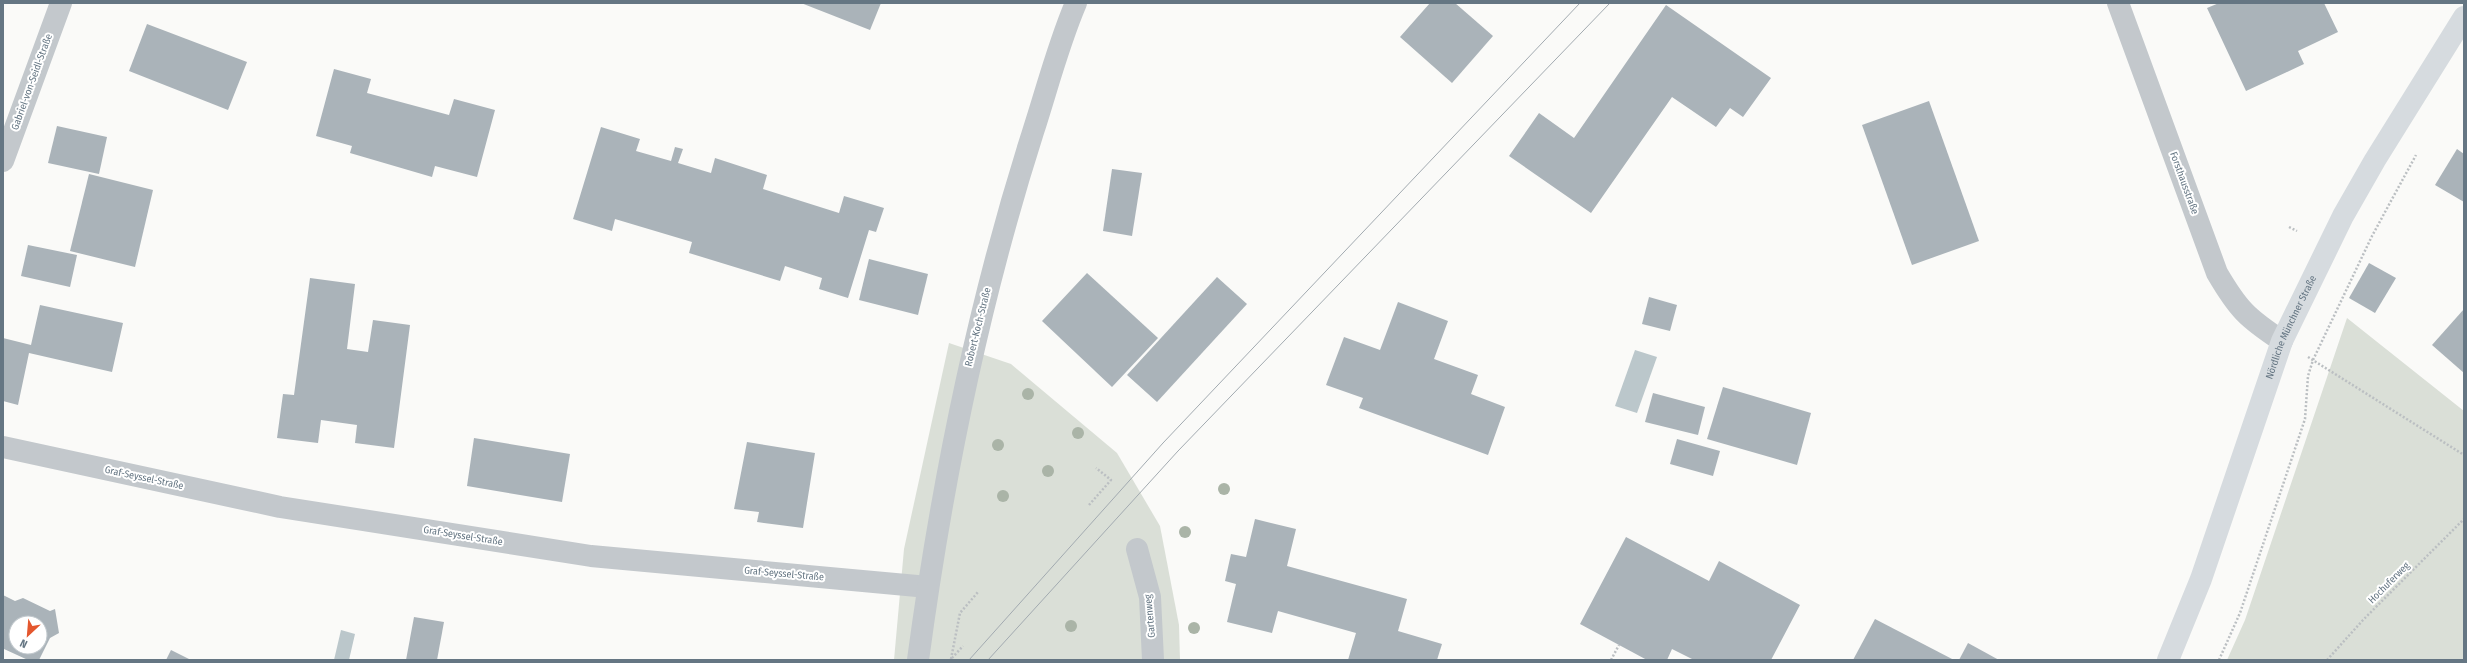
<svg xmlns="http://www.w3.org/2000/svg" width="2467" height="663" viewBox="0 0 2467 663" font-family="'Fira Sans Condensed',sans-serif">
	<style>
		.green { fill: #dadfd7 }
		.water { fill: #bbc7cb }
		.building { fill: #aab3b9; fill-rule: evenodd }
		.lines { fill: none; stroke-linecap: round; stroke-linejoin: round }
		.path { stroke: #bbbfc2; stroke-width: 2.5; stroke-dasharray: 2 2; stroke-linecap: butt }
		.street { stroke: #c3c8cc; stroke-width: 22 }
		.secondary { stroke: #d6dbdf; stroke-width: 22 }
		.tram { stroke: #a2aab0; stroke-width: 1 }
		.tree { fill: #aab4a7 }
		.labels { text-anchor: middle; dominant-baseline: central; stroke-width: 4; stroke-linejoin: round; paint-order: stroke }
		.street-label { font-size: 10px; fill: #657683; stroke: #fff }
	</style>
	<rect width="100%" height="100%" fill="#fafaf8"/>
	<g class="green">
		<polygon points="2347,318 2464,411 2464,660 2227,660 2245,620"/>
		<polygon points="949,343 1011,364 1117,453 1160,526 1179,625 1180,660 894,660 904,549"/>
	</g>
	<g class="water">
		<polygon points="1635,350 1657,357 1637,413 1615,406"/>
		<polygon points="341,630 355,634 349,660 334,660"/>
	</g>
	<g class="building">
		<polygon points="801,3 881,3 870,30"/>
		<polygon points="1430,3 1455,3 1493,36 1452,83 1400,37"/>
		<polygon points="2219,3 2324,3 2338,32 2298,51 2304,64 2246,91 2207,8"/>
		<polygon points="1666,5 1771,78 1743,117 1730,108 1716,127 1672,97 1591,213 1509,156 1539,113 1574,138"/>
		<polygon points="147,24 247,62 228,110 129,71"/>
		<polygon points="334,69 371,79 367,93 449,115 454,99 495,110 477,177 435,166 432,177 350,153 352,146 316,136"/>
		<polygon points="1929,101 1979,241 1912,265 1862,125"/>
		<polygon points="57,126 107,137 99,174 48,163"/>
		<polygon points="601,127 640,139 636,151 671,161 675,147 683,149 678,163 711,173 715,158 767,175 763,189 839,213 844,196 884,208 876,232 869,230 848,298 819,289 822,278 785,266 780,281 689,253 692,242 615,219 612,231 573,219"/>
		<polygon points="2457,149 2464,154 2464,202 2435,185"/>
		<polygon points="1112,169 1142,173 1132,236 1103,231"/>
		<polygon points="89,174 153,190 135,267 70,251"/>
		<polygon points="28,245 77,255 70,287 21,276"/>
		<polygon points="869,259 928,274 918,315 859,300"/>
		<polygon points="2369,263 2396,278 2375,313 2349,298"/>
		<polygon points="1087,273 1158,338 1112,387 1042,321"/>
		<polygon points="1217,277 1247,304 1157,402 1127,375"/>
		<polygon points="310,278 355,284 347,349 368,352 373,320 410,325 394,448 355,443 357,425 321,420 318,443 277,438 283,394 294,395"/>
		<polygon points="1649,297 1677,305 1670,331 1642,324"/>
		<polygon points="1398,302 1448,321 1434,359 1478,375 1471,394 1505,407 1488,455 1359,408 1363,398 1326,385 1344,337 1380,350"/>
		<polygon points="40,305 123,323 112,372 29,353 18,405 3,401 3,338 31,345"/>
		<polygon points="2464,309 2464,373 2432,345"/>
		<polygon points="1723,387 1811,413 1797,465 1707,439"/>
		<polygon points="1653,393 1705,407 1698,435 1645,422"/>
		<polygon points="474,438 570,454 562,502 467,486"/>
		<polygon points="1677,439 1720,451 1713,476 1670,464"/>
		<polygon points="747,442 815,453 803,528 757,522 759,512 734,509"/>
		<polygon points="1255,519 1296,529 1287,566 1407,599 1398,631 1442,644 1437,660 1348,660 1356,633 1278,611 1272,633 1227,622 1236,584 1225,581 1231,554 1246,557"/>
		<polygon points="1626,537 1709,581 1719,561 1800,605 1771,660 1694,660 1672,649 1667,660 1647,660 1580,624"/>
		<path d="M3 595 15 601 23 598 50 611 55 609 59 633 50 638 39 660H28L4 649 3 652ZM16 623H40V647H16Z"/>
		<polygon points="414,617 444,622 437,660 406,660"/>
		<polygon points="1875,619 1954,660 1853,660"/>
		<polygon points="1968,643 1999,660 1959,660"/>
		<polygon points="171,650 191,660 166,660"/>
	</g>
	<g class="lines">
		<g class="path">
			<polyline points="2289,227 2297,231"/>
			<polyline points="2308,357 2464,455"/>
			<polyline points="1089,505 1111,480 1096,468"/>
			<polyline points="952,658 963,646"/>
			<polyline points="951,659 960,613 978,592"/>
			<polyline points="1611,660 1619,645"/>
			<polyline points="2219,660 2240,613 2305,419 2308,376 2313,360 2372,236 2416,155"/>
			<polyline points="2327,660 2363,620 2464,519"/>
		</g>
		<g class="street">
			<path d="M2118 3 2217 273C2238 309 2247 318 2282 341"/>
			<polyline points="3,161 61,3"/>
			<polyline points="3,447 280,507 591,556 928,587"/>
			<polyline points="1137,549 1150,597 1153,660"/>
			<path d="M918 660C942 481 978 304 1033 132 1047 89 1058 45 1076 3"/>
		</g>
		<path class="secondary" id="s1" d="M2168 660 2201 579 2282 341 2343 216 2375 160 2464 17"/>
		<g class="tram">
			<polyline points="969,660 1163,443 1580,3"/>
			<polyline points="988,660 1178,451 1610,3"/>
		</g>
	</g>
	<g class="tree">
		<circle cx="1028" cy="394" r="6"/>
		<circle cx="1078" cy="433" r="6"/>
		<circle cx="998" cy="445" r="6"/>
		<circle cx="1048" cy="471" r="6"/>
		<circle cx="1224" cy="489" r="6"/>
		<circle cx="1003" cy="496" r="6"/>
		<circle cx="1185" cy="532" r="6"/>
		<circle cx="1071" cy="626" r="6"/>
		<circle cx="1194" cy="628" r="6"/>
	</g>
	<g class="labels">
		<g class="street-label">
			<text transform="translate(32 82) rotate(-70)">Gabriel-von-Seidl-Straße</text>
			<text transform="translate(2184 183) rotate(70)">Forsthausstraße</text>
			<text transform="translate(978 327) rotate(-76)">Robert-Koch-Straße</text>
			<text stroke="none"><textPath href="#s1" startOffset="355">Nördliche Münchner Straße</textPath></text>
			<text transform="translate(144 478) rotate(12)">Graf-Seyssel-Straße</text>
			<text transform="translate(463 536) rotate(9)">Graf-Seyssel-Straße</text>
			<text transform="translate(784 574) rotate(5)">Graf-Seyssel-Straße</text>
			<text transform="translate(2389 583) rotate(-45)">Hochuferweg</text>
			<text transform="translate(1150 616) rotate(-95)">Gartenweg</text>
		</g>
	</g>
	<rect width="2467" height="663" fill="none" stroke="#657683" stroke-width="8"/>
	<g transform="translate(28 635) rotate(206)"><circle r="19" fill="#ffffff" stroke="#c1c8cd"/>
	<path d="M0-3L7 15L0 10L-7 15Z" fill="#e4572e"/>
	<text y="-6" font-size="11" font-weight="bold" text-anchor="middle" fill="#657683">N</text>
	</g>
</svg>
